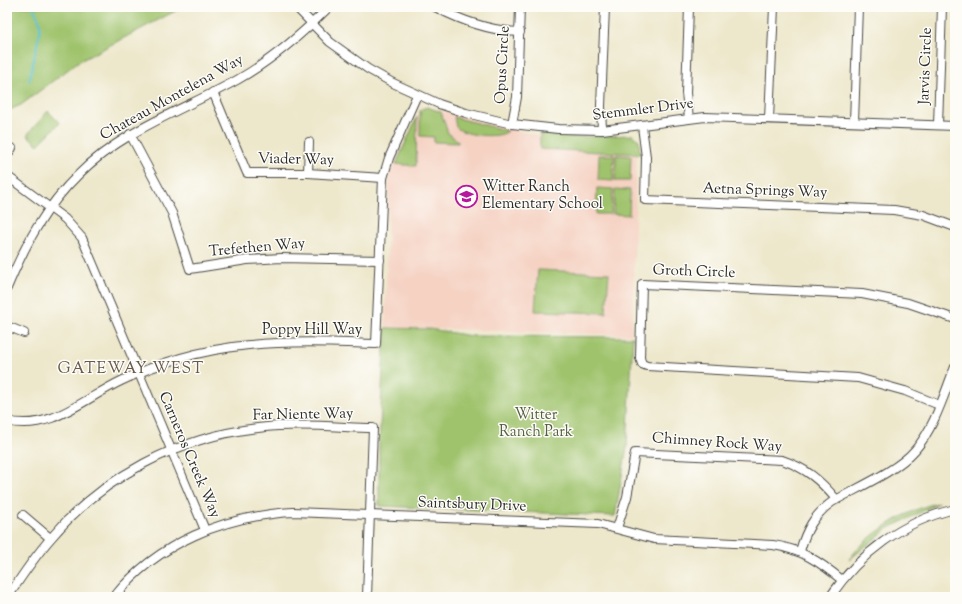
<svg xmlns="http://www.w3.org/2000/svg" width="962" height="604" viewBox="0 0 962 604" font-family="'Sorts Mill Goudy',serif">
	<style>
		.built { fill: #f5d2c2 }
		.green { fill: #9fc36c; stroke: #65774c }
		.lines { fill: none; stroke-linecap: round; stroke-linejoin: round }
		.stream { stroke: #54c1cc; stroke-width: 2 }
		.minor-casing { stroke: #484743; stroke-width: 10 }
		.minor { stroke: #fff; stroke-width: 8 }
		.labels { text-anchor: middle; dominant-baseline: central; stroke-width: 3; stroke-linejoin: round; paint-order: stroke }
		.street-label { font-size: 15px; fill: #2b2b2b; stroke: #fdfcf7 }
		.poi-label { font-size: 15px; fill: #2b2b2b; stroke: #fdfcf7; text-anchor: start }
		.park-label { font-size: 15px; fill: #546042; stroke: #fdfcf7 }
		.neighbourhood-label { font-size: 16px; letter-spacing: 1px; fill: #685b4e; stroke: #fdfcf7 }
	</style>
	<rect width="100%" height="100%" fill="#fdfcf7"/>
	<filter id="ink" filterUnits="userSpaceOnUse"><feTurbulence type="fractalNoise" baseFrequency=".025" numOctaves="2"/><feDisplacementMap in="SourceGraphic" scale="8" xChannelSelector="R" yChannelSelector="G"/><feConvolveMatrix kernelMatrix="1 2 1 2 8 2 1 2 1" color-interpolation-filters="sRGB"/></filter>
	<filter id="wash" filterUnits="userSpaceOnUse"><feTurbulence type="fractalNoise" baseFrequency=".012" numOctaves="4" result="noise"/><feDisplacementMap in="SourceGraphic" scale="16" xChannelSelector="R" yChannelSelector="G"/><feGaussianBlur stdDeviation="0.9" result="paint"/><feColorMatrix in="noise" values="0 0 0 0 0 0 0 0 0 0 0 0 0 0 0 0 0 1.4 0 .05"/><feComposite in="paint" operator="in"/></filter>
	<g filter="url(#wash)">
		<rect width="100%" height="100%" fill="#ede7cb"/>
		<polygon class="built" points="422,106 535,135 632,136 637,146 632,335 385,327 389,175"/>
		<g class="green">
			<polygon points="7,7 183,7 78,62 21,105 7,111"/>
			<polygon points="427,107 441,112 448,133 458,141 458,143 434,142 434,137 420,136 420,110"/>
			<polygon points="48,111 60,123 38,145 27,135"/>
			<polygon points="417,117 416,166 396,164"/>
			<path d="M454 117 508 131C500 139 464 136 456 127Z"/>
			<polygon points="540,134 575,137 633,135 639,140 640,154 540,149"/>
			<polygon points="599,155 614,155 613,181 598,180"/>
			<polygon points="616,155 631,156 630,181 615,181"/>
			<polygon points="597,188 613,189 611,214 596,214"/>
			<polygon points="615,189 630,190 629,215 613,214"/>
			<polygon points="538,270 609,273 606,313 535,311"/>
			<polygon points="385,328 430,329 471,336 633,337 627,447 615,516 379,506 379,447"/>
			<path d="M939 503 887 529 849 560C864 536 911 507 939 503Z"/>
		</g>
		<g class="lines">
			<polyline class="stream" points="29,81 40,31 40,22 33,7"/>
		</g>
	</g>
	<g filter="url(#ink)">
		<g class="lines">
			<defs>
				<g id="minor">
					<polyline points="296,7 330,42 368,69 393,83 439,104 466,113 512,124 558,129 602,130 705,117 955,126"/>
					<path d="M435 7C462 21 489 31 520 32"/>
					<polyline points="213,92 247,173 308,173 383,178"/>
					<polyline points="689,118 686,93 689,7"/>
					<polyline points="769,119 774,7"/>
					<polyline points="854,122 858,7"/>
					<polyline points="512,124 517,97 520,7"/>
					<polyline points="938,125 942,7"/>
					<polyline points="642,126 646,157 645,200 894,210 923,215 955,227"/>
					<polyline points="602,130 601,106 605,7"/>
					<polyline points="130,134 172,213 190,269 247,260 281,258 380,260"/>
					<polyline points="7,155 12,148"/>
					<polyline points="308,173 309,142"/>
					<polyline points="7,176 65,219 82,238 205,530"/>
					<path d="M7 288C25 245 45 207 79 174 123 130 183 110 237 80 271 61 301 35 329 7"/>
					<polyline points="7,326 24,333"/>
					<polyline points="939,405 905,391 858,378 647,366 642,364 640,358 642,284 862,294 908,303 955,319"/>
					<path d="M7 421C50 432 85 398 121 381 207 339 284 340 376 344L383 178 389 158 417 95"/>
					<polyline points="23,515 50,538"/>
					<path d="M617 528 627 497 635 453 782 460C806 468 820 480 836 499"/>
					<path d="M800 551C806 530 814 515 832 502 857 488 897 471 915 450 935 427 944 394 955 367"/>
					<path d="M8 597C21 577 35 556 51 538 103 477 178 437 258 428 296 423 335 427 373 428L367 597"/>
					<path d="M114 597C158 542 225 516 293 512L598 524 654 539 773 545C801 549 820 562 842 580"/>
					<path d="M830 597C860 553 903 521 955 509"/>
				</g>
			</defs>
			<use href="#minor" class="minor-casing"/>
			<use href="#minor" class="minor"/>
		</g>
	</g>
	<defs>
		<symbol id="school-ring" viewBox="-11 -11 22 22"><circle r="9.5" fill="#fdfcf7" stroke="#b5179e" stroke-width="1.5"/><path d="M0-5L7-2L0 1L-7-2ZM-4 1L0 2.5L4 1V4Q0 6-4 4Z" fill="#b5179e"/></symbol>
	</defs>
	<g fill-rule="evenodd">
		<use href="#school-ring" x="454" y="184" width="25" height="25"/>
	</g>
	<g class="labels">
		<g class="street-label">
			<text transform="translate(503 65) rotate(-87)">Opus Circle</text>
			<text transform="translate(926 66) rotate(-88)">Jarvis Circle</text>
			<text transform="translate(172 98) rotate(-29)">Chateau Montelena Way</text>
			<text transform="translate(643 110) rotate(-7)">Stemmler Drive</text>
			<text transform="translate(296 160) rotate(1)">Viader Way</text>
			<text transform="translate(765 191) rotate(2)">Aetna Springs Way</text>
			<text transform="translate(257 248) rotate(-5)">Trefethen Way</text>
			<text transform="translate(694 272) rotate(2)">Groth Circle</text>
			<text x="312" y="330">Poppy Hill Way</text>
			<text transform="translate(303 415) rotate(-1)">Far Niente Way</text>
			<text transform="translate(717 443) rotate(4)">Chimney Rock Way</text>
			<text transform="translate(189 455) rotate(67)">Carneros Creek Way</text>
			<text transform="translate(472 505) rotate(2)">Saintsbury Drive</text>
		</g>
		<g class="poi-label">
			<text x="482" y="187">Witter Ranch<tspan x="482" dy="17">Elementary School</tspan></text>
		</g>
		<g class="park-label">
			<text x="536" y="415">Witter<tspan x="536" dy="17">Ranch Park</tspan></text>
		</g>
		<g class="neighbourhood-label">
			<text x="131" y="369">GATEWAY WEST</text>
		</g>
	</g>
	<rect width="962" height="604" fill="none" stroke="#fdfcf7" stroke-width="24"/>
</svg>
